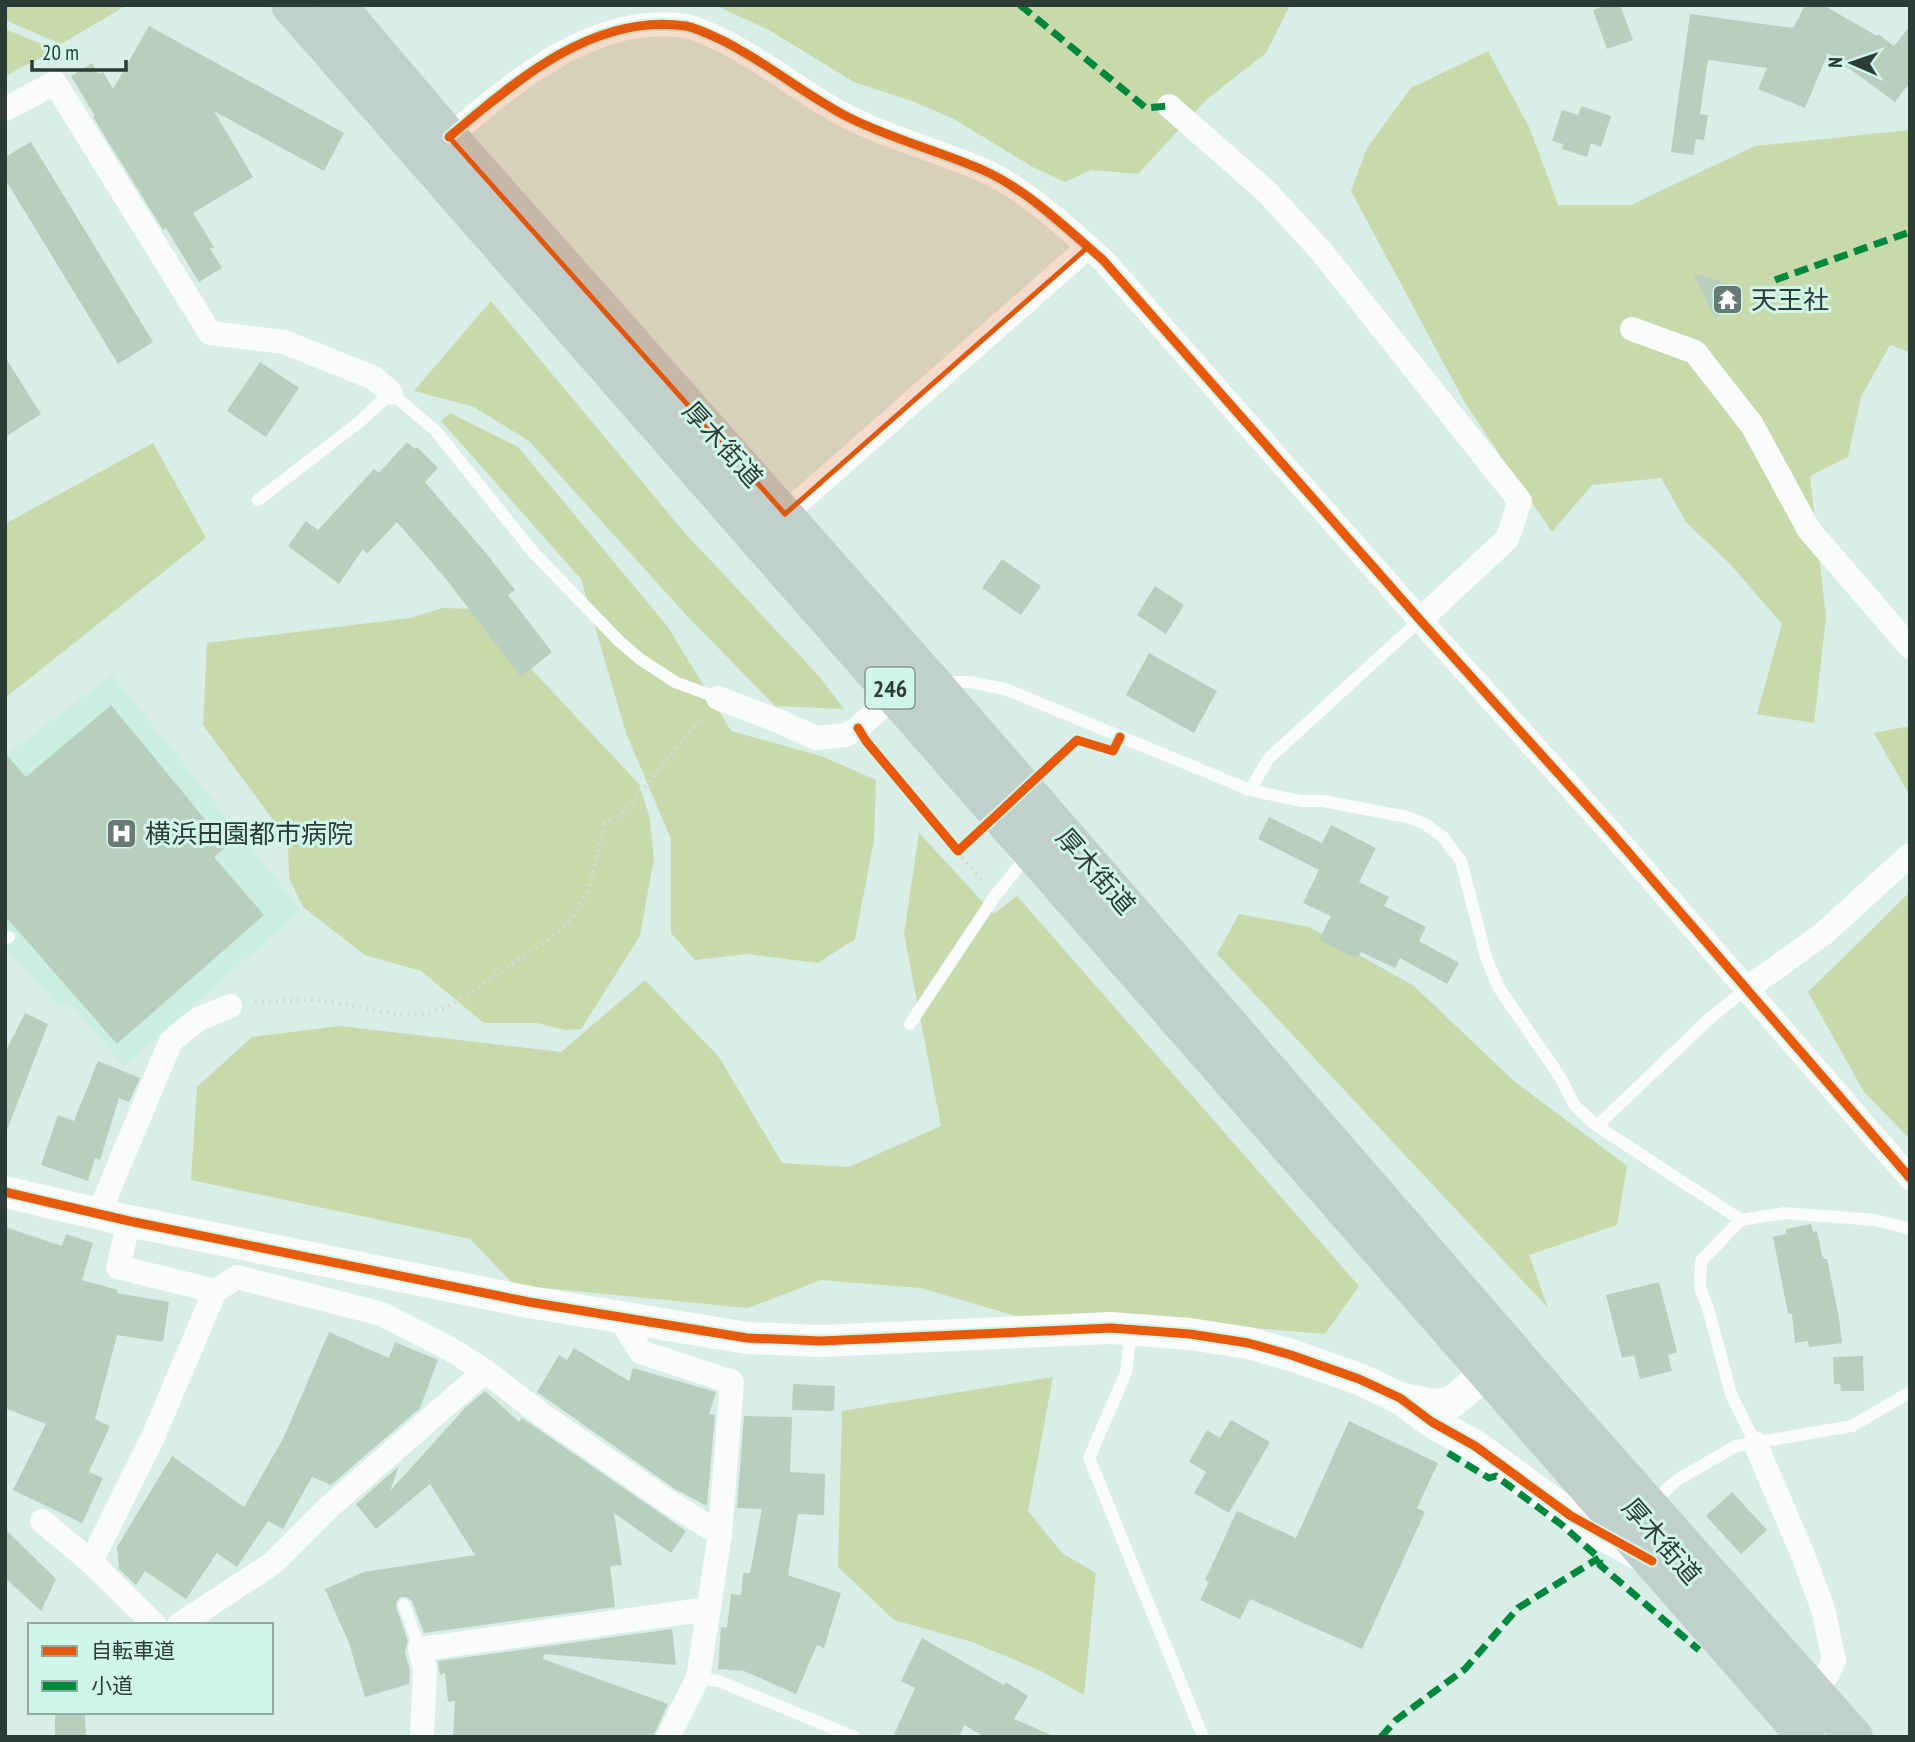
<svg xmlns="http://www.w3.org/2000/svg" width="1915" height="1742" viewBox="0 0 1915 1742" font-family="'PT Sans Narrow','Noto Sans JP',sans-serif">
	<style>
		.built { fill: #caeee2 }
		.green { fill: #c8d9ab }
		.building { fill: #b8cfbf }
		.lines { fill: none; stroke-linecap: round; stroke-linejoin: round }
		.path { stroke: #d5dad8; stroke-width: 4.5; stroke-dasharray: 2 5; stroke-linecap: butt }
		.service { stroke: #f9fcfb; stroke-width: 12 }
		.minor { stroke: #f9fcfb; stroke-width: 24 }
		.tertiary { stroke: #f9fcfb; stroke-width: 32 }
		.trunk { stroke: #c1cfcd; stroke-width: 38 }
		.quiet { stroke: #00873e; stroke-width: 7; stroke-dasharray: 14 7; stroke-linecap: butt }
		.cycleway-casing { stroke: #d0f6e9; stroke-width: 13 }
		.cycleway { stroke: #e8590c; stroke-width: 9 }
		.marked { fill: #df580e; fill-opacity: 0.2; stroke: #df580e; stroke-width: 5; stroke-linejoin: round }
		.labels { text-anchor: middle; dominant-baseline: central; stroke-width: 6; stroke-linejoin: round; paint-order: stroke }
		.shield { fill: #d0f6e9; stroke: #5e746c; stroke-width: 2 }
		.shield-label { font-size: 24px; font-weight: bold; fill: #2d3c37 }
		.poi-label { font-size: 26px; fill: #2d3c37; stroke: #d0f6e9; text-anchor: start }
		.street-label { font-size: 26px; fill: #2d3c37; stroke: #d0f6e9 }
	</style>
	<rect width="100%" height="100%" fill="#d8eee6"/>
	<polygon class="built" points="112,675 301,910 124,1066 68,1002 60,1008 5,948 5,756"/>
	<g class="green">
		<polygon points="5,5 127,5 61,44 5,20"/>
		<polygon points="715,5 1290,5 1266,53 1206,100 1138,174 1091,170 1065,182 1033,167 954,119 912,101 854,82 769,30"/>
		<polygon points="5,29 56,50 5,76"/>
		<polygon points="1488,51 1530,129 1558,205 1631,205 1755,146 1910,130 1910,352 1890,345 1861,397 1848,457 1810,476 1826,617 1814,723 1757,714 1782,624 1731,565 1686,522 1661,478 1592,485 1552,532 1465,403 1351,191 1367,148 1411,88"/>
		<polygon points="491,301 684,532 819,676 844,709 775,706 689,618 529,441 474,407 414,391"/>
		<polygon points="450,413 518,447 668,627 731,731 821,756 876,780 874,840 855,939 818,963 747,954 695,960 671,933 671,839 626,733 581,579 441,421"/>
		<polygon points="153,443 206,538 5,698 5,524"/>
		<polygon points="442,608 475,609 639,784 649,815 654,858 640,936 581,1029 565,1030 537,1023 484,1023 421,971 365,955 303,907 289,878 288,840 203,725 207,643 410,618"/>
		<polygon points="1910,726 1910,796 1874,733"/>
		<polygon points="919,833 994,914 1017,896 1359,1286 1325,1334 1152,1319 1141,1327 1016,1316 921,1288 821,1280 748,1308 514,1285 470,1239 191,1180 197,1087 252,1037 340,1026 561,1052 645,980 719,1057 782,1163 849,1167 941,1126 904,934"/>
		<polygon points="1910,892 1910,1139 1864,1092 1808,992"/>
		<polygon points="1239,914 1309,927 1414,986 1515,1082 1627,1166 1617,1225 1529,1255 1548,1308 1217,954"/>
		<polygon points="1053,1377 1028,1511 1062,1553 1096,1573 1084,1695 1041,1671 972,1642 894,1620 838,1567 842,1411"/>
	</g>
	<g class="building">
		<polygon points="1607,5 1620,5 1633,40 1607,49 1593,10"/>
		<polygon points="1805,5 1823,5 1877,36 1878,34 1894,46 1910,26 1910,82 1895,102 1828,53 1805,108 1758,89 1767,68 1708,60 1700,114 1708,115 1704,140 1696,139 1693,155 1671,152 1690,14 1793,28"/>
		<polygon points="149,26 344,133 324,171 214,111 253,177 193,213 214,247 210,249 222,268 199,282 166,228 163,230 93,117 95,116 71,76 92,63 99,74 103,72 113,89"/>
		<polygon points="1581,106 1611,116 1601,147 1591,143 1587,157 1562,149 1563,144 1552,141 1562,110 1578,115"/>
		<polygon points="31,142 153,342 118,364 5,179 5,157"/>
		<polygon points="1693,273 1732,285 1744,303 1715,318"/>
		<polygon points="5,357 41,414 5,437"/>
		<polygon points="260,362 299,388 266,437 227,411"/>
		<polygon points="407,442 415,449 417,447 438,468 425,482 485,552 515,590 508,595 552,652 521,677 446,579 397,522 367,554 363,549 339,584 288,546 306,521 318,530 374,469 379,473"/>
		<polygon points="1002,559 1041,586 1021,615 982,588"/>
		<polygon points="1155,586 1184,605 1166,634 1137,615"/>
		<polygon points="1149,653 1217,691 1194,733 1126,695"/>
		<polygon points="111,705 227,846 214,857 264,915 117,1044 5,916 5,753 26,777"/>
		<polygon points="1269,817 1322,843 1331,825 1376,848 1359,882 1389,897 1384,906 1426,927 1419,941 1459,963 1447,984 1400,958 1395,968 1361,952 1357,959 1319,940 1331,916 1303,903 1319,870 1258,839"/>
		<polygon points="25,1013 48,1024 7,1130 5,1130 5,1052"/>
		<polygon points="98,1061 140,1078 129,1102 119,1098 100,1160 95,1158 88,1181 41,1165 58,1115 74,1121"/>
		<polygon points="1811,1224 1813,1232 1817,1231 1822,1255 1824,1259 1827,1259 1839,1318 1842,1343 1809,1347 1808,1341 1795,1343 1792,1314 1788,1313 1773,1237 1786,1234 1786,1229"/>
		<polygon points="5,1227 62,1246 66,1234 93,1243 82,1280 118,1290 117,1293 169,1302 163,1342 117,1335 95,1419 110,1426 89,1472 103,1478 82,1523 13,1490 46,1424 5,1408"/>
		<polygon points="1659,1282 1677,1352 1668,1355 1672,1371 1640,1379 1634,1355 1622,1358 1606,1295"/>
		<polygon points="329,1332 389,1358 395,1342 438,1360 420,1408 331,1485 312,1477 283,1529 268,1521 237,1567 217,1553 186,1599 145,1571 136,1585 119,1569 117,1547 172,1456 244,1507 284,1437"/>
		<polygon points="574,1348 629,1381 633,1368 716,1392 709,1414 715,1415 707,1506 675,1489 537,1392 559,1355 567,1360"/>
		<polygon points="1863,1356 1864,1391 1841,1391 1840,1384 1834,1384 1833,1357"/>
		<polygon points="793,1384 835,1386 834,1411 792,1410"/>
		<polygon points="485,1391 519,1422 522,1418 686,1531 671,1553 614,1513 622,1565 610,1566 615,1607 424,1633 412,1601 406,1597 400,1597 396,1603 396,1607 408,1641 405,1652 410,1671 409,1684 365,1697 349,1643 325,1589 364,1572 475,1555 430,1484 376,1529 356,1504 399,1466 390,1491 466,1407"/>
		<polygon points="744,1416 792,1417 790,1472 825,1474 824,1515 798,1514 788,1575 841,1593 824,1648 817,1645 796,1694 744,1671 718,1669 721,1627 727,1628 731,1594 741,1595 743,1573 750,1573 762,1509 737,1508"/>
		<polygon points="1231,1420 1270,1442 1229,1513 1194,1493 1206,1472 1189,1462 1207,1430 1220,1438"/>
		<polygon points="1349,1421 1438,1463 1417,1508 1425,1512 1362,1649 1250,1599 1240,1619 1200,1600 1209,1582 1205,1580 1237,1511 1296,1538"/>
		<polygon points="1732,1492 1767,1530 1741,1554 1706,1516"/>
		<polygon points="5,1529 56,1579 41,1611 5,1578"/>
		<polygon points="672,1629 676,1665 544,1654 543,1659 668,1704 653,1737 453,1736 455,1701 448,1702 445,1673 440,1675 438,1661"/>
		<polygon points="922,1638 1004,1685 1006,1682 1028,1696 1014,1719 1056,1737 985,1737 964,1725 959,1737 893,1737 915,1688 901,1681"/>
		<polygon points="55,1712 85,1712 86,1737 55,1737"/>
	</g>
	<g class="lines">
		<g class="path">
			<polyline points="873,749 981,880"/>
			<polyline points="255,1002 314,999 403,1015 429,1013 452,1005 550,938 571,919 589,889 605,823 626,810 701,719"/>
		</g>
		<g class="service">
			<polyline points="258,500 358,423 391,393 435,430 533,552 619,641 640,659 675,682 718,698"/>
			<polyline points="943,682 970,682 1005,689 1250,790 1301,801 1323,801 1407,817 1425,824 1443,837 1461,861 1486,957 1499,988 1560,1077 1575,1106 1597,1126"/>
			<polyline points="1250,790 1269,758 1420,620"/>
			<polyline points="5,939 9,937"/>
			<polyline points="910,1024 995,896 1029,854"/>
			<polyline points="1741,1220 1597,1126 1709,1019 1746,989"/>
			<polyline points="1131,1330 1126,1373 1089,1458 1203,1737"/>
			<polyline points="1755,1443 1731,1394 1708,1308 1700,1288 1701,1261 1741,1220 1785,1213 1875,1220 1910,1229"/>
			<polyline points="1652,1503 1677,1480 1736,1446 1852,1426 1910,1392"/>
			<polyline points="404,1605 420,1649"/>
			<polyline points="698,1678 719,1681 854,1737"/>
		</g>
		<g class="minor">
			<polyline points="1169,106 1267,192 1321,251 1520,501 1507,539 1420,620"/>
			<polyline points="5,109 55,83 210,333 284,342 374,378 391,393"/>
			<path d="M449 137C514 82 594 12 686 26 700 29 727 42 740 50 778 71 813 100 852 119 895 140 942 152 985 171 1029 191 1067 229 1103 260L1420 620 1610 831 1910 1178"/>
			<polyline points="1632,329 1695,352 1752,425 1809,530 1910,647"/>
			<polyline points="785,514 1088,247"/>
			<polyline points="718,698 781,722 816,738 846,735 858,728 896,694"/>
			<polyline points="1746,989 1823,934 1910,855"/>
			<polyline points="99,1213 171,1041 197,1020 230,1006"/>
			<polyline points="215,1291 237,1277 382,1314 450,1349 485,1371 541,1414 667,1501 720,1534"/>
			<polyline points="619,1317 641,1352 732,1382 720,1534 698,1678 668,1737"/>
			<polyline points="1755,1443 1803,1555 1823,1609 1834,1660 1827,1675 1811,1688"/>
			<polyline points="42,1521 91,1562 155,1625"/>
			<polyline points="91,1562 153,1437 215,1291 118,1267 129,1221"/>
			<polyline points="179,1625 273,1563 328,1508 485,1371"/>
			<polyline points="422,1737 425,1669 420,1649 709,1609"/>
		</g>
		<g class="tertiary">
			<polyline points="5,1192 129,1221 529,1302 747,1338 821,1341 1111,1328 1190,1334 1248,1343 1291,1355 1359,1379 1400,1398 1432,1422 1475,1446 1571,1516 1638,1554"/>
			<polyline points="1402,1399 1435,1405 1452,1402 1505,1358"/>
		</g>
		<g class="trunk">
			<polyline points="290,5 1806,1737"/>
			<polyline points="337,5 449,137 932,682 1540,1383 1854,1737"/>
		</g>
		<g class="quiet">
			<polyline points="1020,5 1146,108 1169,106"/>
			<polyline points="1775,280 1910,232"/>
			<polyline points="1448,1453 1489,1478 1496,1476 1562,1525 1599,1558 1600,1565 1699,1650"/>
			<polyline points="1381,1737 1396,1720 1465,1669 1518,1608 1599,1558"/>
		</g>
		<defs>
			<g id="cycleway">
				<path d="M449 137C514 82 594 12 686 26 700 29 727 42 740 50 778 71 813 100 852 119 895 140 942 152 985 171 1029 191 1067 229 1103 260L1420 620 1610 831 1910 1178"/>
				<polyline points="858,728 866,741 958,851 1077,740 1113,751 1120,737"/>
				<polyline points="5,1192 129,1221 529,1302 747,1338 821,1341 1111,1328 1190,1334 1248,1343 1291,1355 1359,1379 1400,1398 1432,1422 1475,1446 1571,1516 1652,1561"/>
			</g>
		</defs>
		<use href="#cycleway" class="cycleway-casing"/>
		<use href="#cycleway" class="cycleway"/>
	</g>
	<path class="marked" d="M642 26 688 27 738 49 851 118 987 172 1043 208 1088 247 785 514 449 137 555 56 595 38Z"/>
	<defs>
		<symbol id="temple-square" viewBox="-11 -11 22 22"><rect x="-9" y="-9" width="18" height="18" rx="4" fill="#697a74" stroke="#d0f6e9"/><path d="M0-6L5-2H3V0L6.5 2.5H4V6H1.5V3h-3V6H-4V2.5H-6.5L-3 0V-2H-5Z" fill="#fff"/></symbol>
		<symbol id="hospital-square" viewBox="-11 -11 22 22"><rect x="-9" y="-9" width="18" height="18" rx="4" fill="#697a74" stroke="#d0f6e9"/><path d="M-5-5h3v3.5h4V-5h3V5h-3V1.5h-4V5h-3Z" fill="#fff"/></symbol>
	</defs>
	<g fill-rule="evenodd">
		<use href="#temple-square" x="1710" y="282" width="35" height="35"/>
		<use href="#hospital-square" x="104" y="816" width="35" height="35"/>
	</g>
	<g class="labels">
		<rect class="shield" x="865.5" y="667.5" width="49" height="41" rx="5"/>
		<g class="shield-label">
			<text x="890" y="688">246</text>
		</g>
		<g class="poi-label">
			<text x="1751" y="299">天王社</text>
			<text x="145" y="833">横浜田園都市病院</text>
		</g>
		<g class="street-label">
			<text transform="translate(723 444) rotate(48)">厚木街道</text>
			<text transform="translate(1096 871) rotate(49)">厚木街道</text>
			<text transform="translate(1662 1541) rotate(49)">厚木街道</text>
		</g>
	</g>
	<rect width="1915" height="1742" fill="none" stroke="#2d3c37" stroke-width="14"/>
	<rect x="28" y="1623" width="245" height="91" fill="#d0f6e9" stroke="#8faca2" stroke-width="2"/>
	<rect x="42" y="1646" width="35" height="10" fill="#e8590c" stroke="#8faca2" stroke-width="2"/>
	<text x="91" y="1658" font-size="21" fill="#2d3c37">自転車道</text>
	<rect x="42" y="1681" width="35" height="10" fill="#00873e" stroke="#8faca2" stroke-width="2"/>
	<text x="91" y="1693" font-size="21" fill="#2d3c37">小道</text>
	<g transform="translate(1852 63) rotate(272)" stroke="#d0f6e9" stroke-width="5" paint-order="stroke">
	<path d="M0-5L12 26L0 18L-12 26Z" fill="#2d3c37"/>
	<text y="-10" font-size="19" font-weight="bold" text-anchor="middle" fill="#2d3c37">N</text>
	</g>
	<path d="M32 60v10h94v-10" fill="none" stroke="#2d3c37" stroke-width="3.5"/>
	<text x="42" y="60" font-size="21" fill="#2d3c37" stroke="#d0f6e9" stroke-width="5" paint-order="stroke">20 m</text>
</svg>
